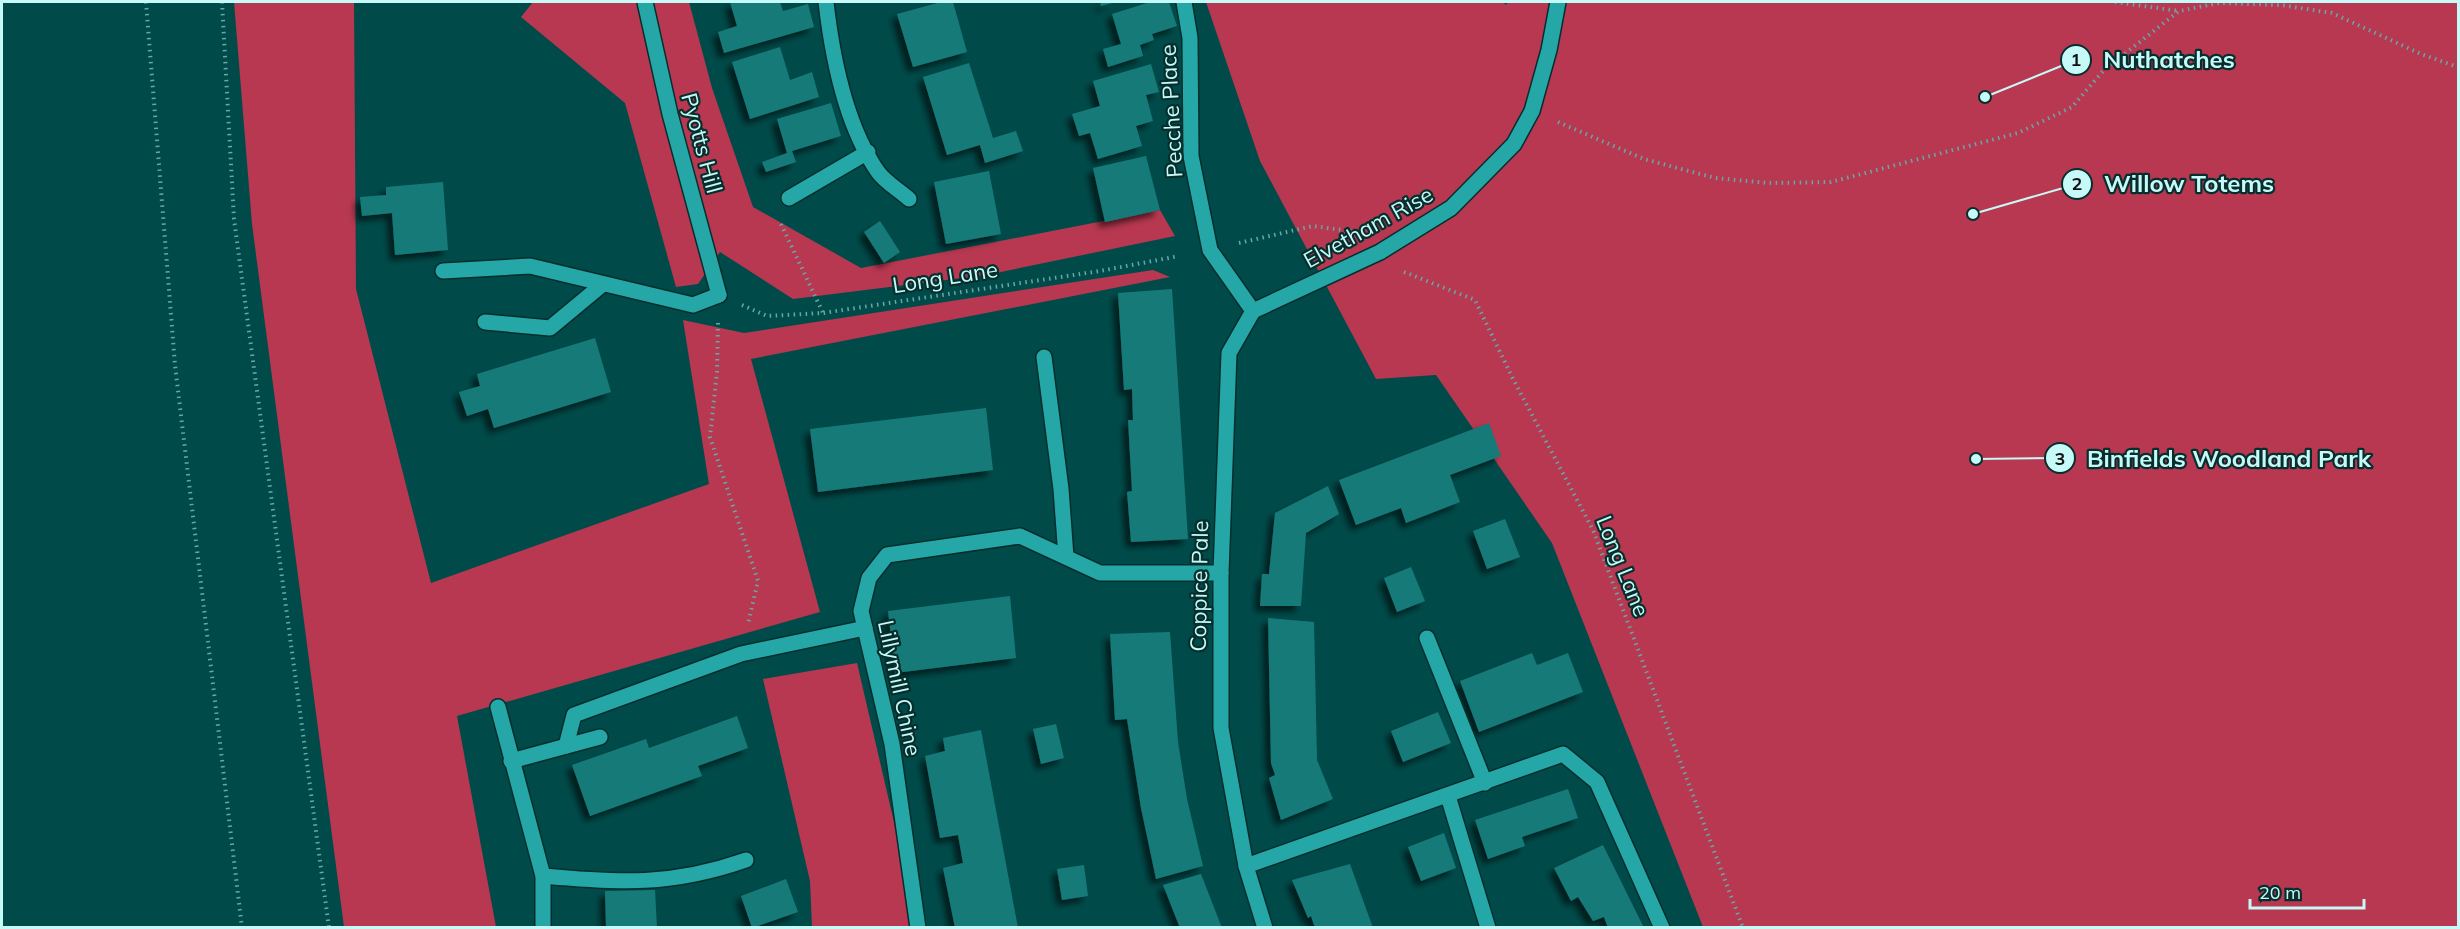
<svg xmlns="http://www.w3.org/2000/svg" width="2460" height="929" viewBox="0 0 2460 929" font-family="Mulish,sans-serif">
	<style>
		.forest { fill: #b73850 }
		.building { fill: #167a79; filter: url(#shadow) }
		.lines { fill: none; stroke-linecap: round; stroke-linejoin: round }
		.lane-casing { stroke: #062e2d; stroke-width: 18 }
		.street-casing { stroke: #062e2d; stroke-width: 18 }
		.path { stroke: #69a7a6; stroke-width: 4; stroke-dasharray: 1.5 4.5; stroke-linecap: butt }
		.lane { stroke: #24a7a6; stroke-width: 15 }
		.street { stroke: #24a7a6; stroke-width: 15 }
		.labels { text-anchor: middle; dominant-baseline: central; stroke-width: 4.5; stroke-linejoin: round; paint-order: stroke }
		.street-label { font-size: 22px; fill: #c6faf8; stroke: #062e2d }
		.leader { fill: none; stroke: #c6faf8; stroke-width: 2 }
		.callout-dot { fill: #c6faf8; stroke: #062e2d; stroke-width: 2 }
		.mark-label { font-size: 18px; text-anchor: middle; font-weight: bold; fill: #111 }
		.callout-label { font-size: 24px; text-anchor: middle; font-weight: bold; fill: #c6faf8; stroke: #062e2d; stroke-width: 4.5; stroke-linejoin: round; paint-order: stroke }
	</style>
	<defs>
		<filter id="shadow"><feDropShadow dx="-5.5" dy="5.5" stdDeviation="3" flood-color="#0009"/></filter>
	</defs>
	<rect width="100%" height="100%" fill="#004b4a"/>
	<g class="forest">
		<polygon points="234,2 354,2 356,289 431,583 709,484 683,320 744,333 1153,270 1170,277 751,359 820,612 457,716 496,927 344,927 252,224"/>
		<polygon points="533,2 689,2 712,88 753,207 861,268 1160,210 1175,236 986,275 793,299 720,252 698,284 676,287 625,103 521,17"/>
		<polygon points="1206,2 1503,2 1506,5 1508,2 2458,2 2458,927 1703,927 1552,543 1436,375 1376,379 1260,161"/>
		<polygon points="857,663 917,921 917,927 812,927 810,881 763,679"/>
	</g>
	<g class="building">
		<polygon points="730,2 780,2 783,11 808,4 814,27 724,53 718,32 737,26"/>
		<polygon points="941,2 953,2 967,52 913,67 897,14"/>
		<polygon points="1100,2 1116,2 1101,6"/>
		<polygon points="1150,2 1169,2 1177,26 1152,34 1154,40 1140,45 1143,56 1108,67 1103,49 1121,44 1112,14"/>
		<polygon points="780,47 790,80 812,72 819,97 750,119 732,62"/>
		<polygon points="969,63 993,138 1016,131 1023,151 985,163 980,145 947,155 923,77"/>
		<polygon points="1151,64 1159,92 1146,95 1153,121 1136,126 1142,146 1098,159 1090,133 1079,136 1072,114 1100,106 1093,81"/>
		<polygon points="831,103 841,136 792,151 796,162 766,172 762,162 787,153 777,119"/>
		<polygon points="1146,156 1160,210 1105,222 1093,168"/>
		<polygon points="989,171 1001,234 946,244 934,182"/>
		<polygon points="443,182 448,250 395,255 392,213 362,216 360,197 386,195 386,187"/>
		<polygon points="880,221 900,252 884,263 864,232"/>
		<polygon points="1172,289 1188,539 1131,542 1127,492 1132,491 1128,420 1133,420 1132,389 1124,390 1118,293"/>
		<polygon points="595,338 611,392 494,428 488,409 467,416 459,392 480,386 477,374"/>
		<polygon points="986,408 993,470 818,492 810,429"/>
		<polygon points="1489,423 1501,456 1450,475 1460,502 1406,523 1401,508 1356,525 1339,480"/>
		<polygon points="1328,486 1339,514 1306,533 1301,606 1260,606 1262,574 1269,574 1275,513"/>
		<polygon points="1505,519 1520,557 1487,569 1473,531"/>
		<polygon points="1411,567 1425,601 1397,612 1384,578"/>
		<polygon points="1010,596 1016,658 895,673 888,611"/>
		<polygon points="1268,618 1314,622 1317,760 1333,799 1281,820 1269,778 1275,775 1271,763"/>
		<polygon points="1170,632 1178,742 1187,799 1203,866 1156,879 1141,808 1127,719 1115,720 1110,634"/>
		<polygon points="1532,653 1537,665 1568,653 1583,692 1479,732 1460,681"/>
		<polygon points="1438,712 1451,743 1403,762 1391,731"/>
		<polygon points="737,716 748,748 698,766 702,776 590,816 572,765 646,739 649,748"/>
		<polygon points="1056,724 1064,758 1041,764 1033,729"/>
		<polygon points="981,730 1018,928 955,928 943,868 963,863 958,835 940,838 925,756 945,751 943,738"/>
		<polygon points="1568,789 1578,818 1522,837 1525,846 1488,859 1475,820"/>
		<polygon points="1444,833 1456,868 1421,881 1408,847"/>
		<polygon points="1603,845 1644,928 1608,928 1604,917 1593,921 1578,897 1571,901 1554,868"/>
		<polygon points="1350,864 1373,928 1315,928 1311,916 1308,918 1292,880"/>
		<polygon points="1084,865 1088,896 1062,900 1057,869"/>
		<polygon points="1201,874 1222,928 1180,928 1163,885"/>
		<polygon points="786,879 798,912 752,928 741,896"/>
		<polygon points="655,890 657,928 606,928 605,891"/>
	</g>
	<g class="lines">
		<defs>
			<g id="lane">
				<polyline points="443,271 530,266 693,305 719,295"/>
				<polyline points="485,322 550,328 603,284"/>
				<polyline points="1044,357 1061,489 1066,557"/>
				<polyline points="1427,638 1485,783"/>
				<path d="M543 876C619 883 672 886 746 860"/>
			</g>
			<g id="street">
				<polyline points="645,2 670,114 719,295"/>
				<path d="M826 2C832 55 846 126 878 172 885 182 899 190 909 199"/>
				<polyline points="1184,2 1190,38 1191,156 1210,250 1253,311"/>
				<polyline points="789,198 868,152"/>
				<polyline points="1253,311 1229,353 1221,573 1221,728 1246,866 1265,928"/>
				<polyline points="1253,311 1380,252 1451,208 1514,144 1532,111 1549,50 1558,2"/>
				<polyline points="498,707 543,876 543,928"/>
				<polyline points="566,746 574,715 741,654 865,628"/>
				<polyline points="511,761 600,737"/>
				<polyline points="1448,796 1488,928"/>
				<polyline points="1246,866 1563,754 1597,782 1662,928"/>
				<polyline points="918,928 892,744 861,611 869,578 887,555 1020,536 1100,573 1221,573"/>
			</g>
		</defs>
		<use href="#lane" class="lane-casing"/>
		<use href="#street" class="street-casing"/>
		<g class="path">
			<polyline points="146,2 175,365 242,928"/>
			<polyline points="222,2 234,219 329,928"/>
			<polyline points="2115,2 2179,11"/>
			<polyline points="1558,122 1644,159 1715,178 1768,183 1831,182 2018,133 2072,107 2103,71 2179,11 2219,3 2281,5 2332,13 2421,54 2458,67"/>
			<polyline points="781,224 823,313"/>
			<polyline points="1239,243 1313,226 1356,232"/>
			<polyline points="1404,272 1475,300 1513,379 1593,530 1743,928"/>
			<polyline points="742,305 767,316 823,313 1100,271 1179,256"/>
			<polyline points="718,323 717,372 710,437 758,581 748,624"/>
		</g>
		<use href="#lane" class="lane"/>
		<use href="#street" class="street"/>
	</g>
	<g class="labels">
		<g class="street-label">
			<text transform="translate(1171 111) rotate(-93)">Pecche Place</text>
			<text transform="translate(702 143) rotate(75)">Pyotts Hill</text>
			<text transform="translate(1368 227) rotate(-29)">Elvetham Rise</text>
			<text transform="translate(945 277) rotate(-9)">Long Lane</text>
			<text transform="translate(1623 566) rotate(68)">Long Lane</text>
			<text transform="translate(1199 586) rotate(-89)">Coppice Pale</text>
			<text transform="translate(900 688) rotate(78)">Lillymill Chine</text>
		</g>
	</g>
	<path class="leader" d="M1985 97L2076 60M1973 214L2077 184M1976 459L2060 458"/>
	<g class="callout-dot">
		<circle cx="1985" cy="97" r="6"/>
		<circle cx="1973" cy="214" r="6"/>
		<circle cx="1976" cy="459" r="6"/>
		<circle cx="2076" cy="60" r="15"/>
		<circle cx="2077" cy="184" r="15"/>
		<circle cx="2060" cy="458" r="15"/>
	</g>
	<g class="mark-label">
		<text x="2076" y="66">1</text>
		<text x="2077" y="190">2</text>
		<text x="2060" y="465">3</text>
	</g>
	<g class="callout-label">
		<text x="2169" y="68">Nuthatches</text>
		<text x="2189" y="192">Willow Totems</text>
		<text x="2229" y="467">Binfields Woodland Park</text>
	</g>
	<rect width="2460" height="929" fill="none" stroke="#c6faf8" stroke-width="6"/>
	<path d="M2250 899v9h114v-9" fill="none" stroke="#c6faf8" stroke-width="3"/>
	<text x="2259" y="899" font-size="18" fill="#c6faf8" stroke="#062e2d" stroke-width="4.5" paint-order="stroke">20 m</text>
</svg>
